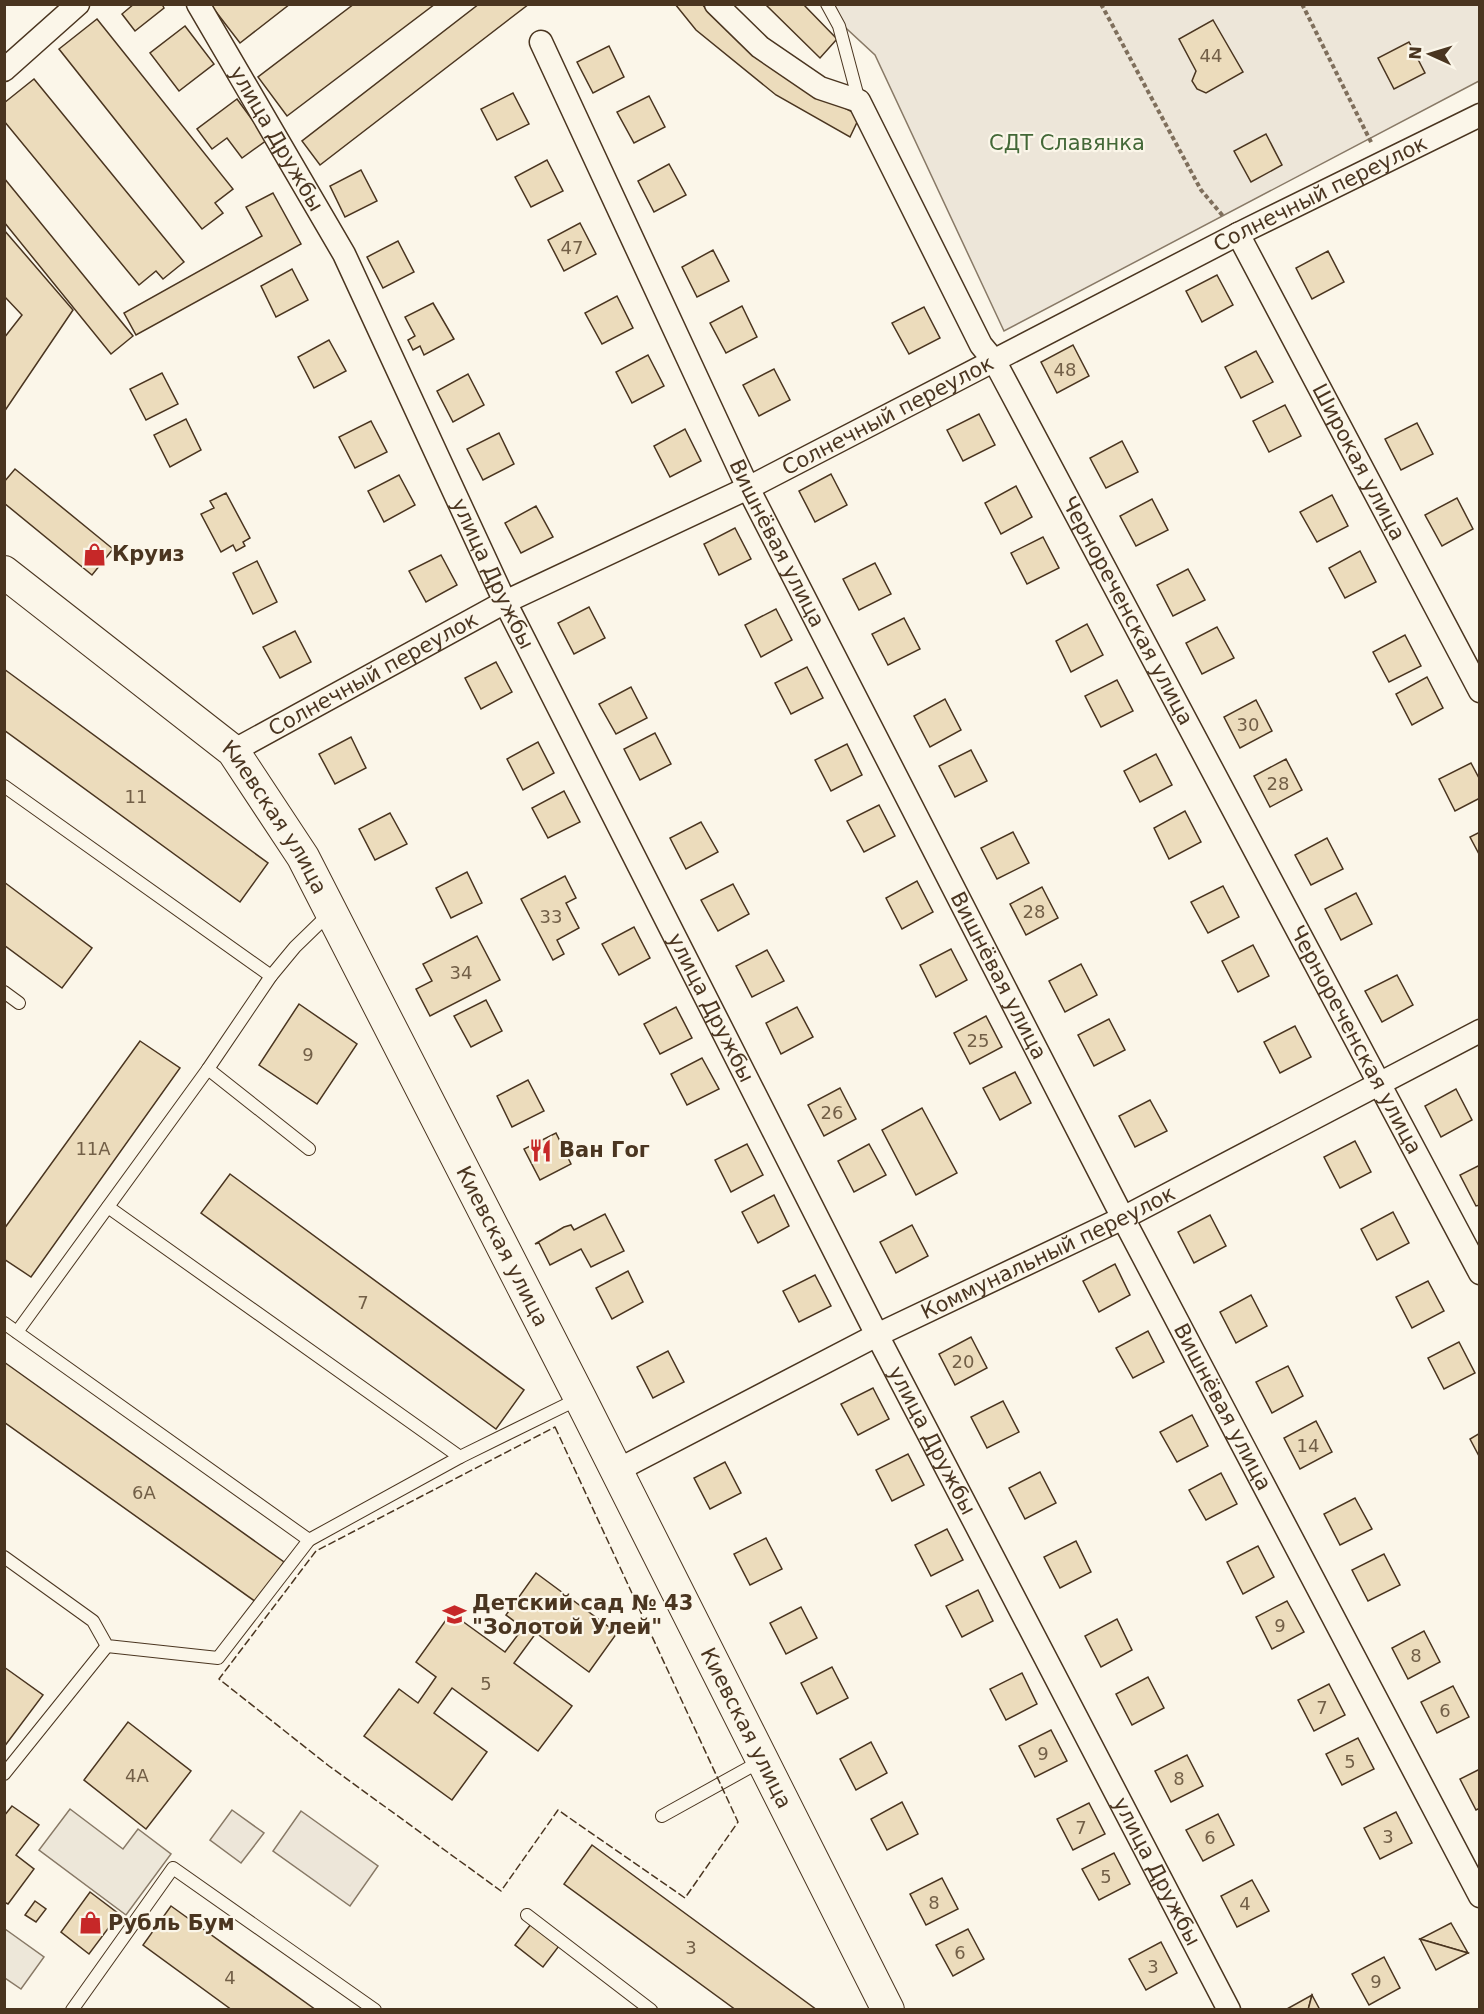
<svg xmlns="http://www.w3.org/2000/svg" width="1484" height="2014" viewBox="0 0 1484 2014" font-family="'DejaVu Sans',sans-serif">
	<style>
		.green { fill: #ede6d9; stroke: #887966; stroke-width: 1.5 }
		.parking { fill: #ede7d9; stroke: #887966; stroke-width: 1.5 }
		.building { fill: #ecdcbc; stroke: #4a3520; stroke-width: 1.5 }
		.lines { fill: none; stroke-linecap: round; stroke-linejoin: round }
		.lane-casing { stroke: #4a3520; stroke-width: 14 }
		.street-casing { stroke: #4a3520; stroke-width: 25 }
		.secondary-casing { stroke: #4a3520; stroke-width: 34 }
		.path { stroke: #7f6f5c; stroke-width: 4; stroke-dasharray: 4.5 3; stroke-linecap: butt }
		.lane { stroke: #fbf6e9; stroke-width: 12 }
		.street { stroke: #fbf6e9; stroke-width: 22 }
		.secondary { stroke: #fbf6e9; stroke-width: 32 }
		.fence { stroke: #4a3520; stroke-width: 1.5; stroke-dasharray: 8 3; stroke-linecap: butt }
		.labels { text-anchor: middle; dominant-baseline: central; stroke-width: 4.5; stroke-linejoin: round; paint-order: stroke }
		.number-label { font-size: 18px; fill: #725f47 }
		.street-label { font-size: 21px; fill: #4a3520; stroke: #fbf6e9 }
		.park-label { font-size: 21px; fill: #436837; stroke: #fbf6e9 }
		.poi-label { font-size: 21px; font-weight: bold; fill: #4a3520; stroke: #fbf6e9; text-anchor: start }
	</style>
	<rect width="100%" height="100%" fill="#fbf6e9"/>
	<g class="green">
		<polygon points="821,5 1479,5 1479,81 1004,331 875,55"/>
		<polygon points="232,1810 264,1833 241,1863 210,1840"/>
		<polygon points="301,1811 378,1866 350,1906 273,1851"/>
	</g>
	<g class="parking">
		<polygon points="70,1809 123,1849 138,1829 171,1854 126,1915 39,1850"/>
		<polygon points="5,1929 44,1957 21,1989 5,1978"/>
	</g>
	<g class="building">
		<polygon points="134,4 162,4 164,8 135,31 122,14"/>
		<polygon points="210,4 290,4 240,43"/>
		<polygon points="354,4 435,4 287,116 258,77"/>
		<polygon points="479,4 529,4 320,165 302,141"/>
		<polygon points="675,4 702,4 711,15 786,77 860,116 850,137 776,95 696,30"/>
		<polygon points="765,4 803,4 837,39 820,58"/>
		<polygon points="97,19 233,189 215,203 223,213 202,229 59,49"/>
		<polygon points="1213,20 1243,72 1206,93 1197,89 1192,81 1196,71 1179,39"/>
		<polygon points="185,26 214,64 179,91 150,53"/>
		<polygon points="1409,42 1425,73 1394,89 1378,58"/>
		<polygon points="609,46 624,77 593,93 577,62"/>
		<polygon points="34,79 184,262 163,279 156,271 139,285 4,121 4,103"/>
		<polygon points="513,93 529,124 497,140 481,109"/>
		<polygon points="649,96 665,127 634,143 617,112"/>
		<polygon points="237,99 267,140 242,158 227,138 212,149 197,129"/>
		<polygon points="1266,134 1282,165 1251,182 1234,151"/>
		<polygon points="547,160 563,191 531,207 515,177"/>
		<polygon points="669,164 686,195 654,212 638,181"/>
		<polygon points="361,170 377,201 345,217 330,186"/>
		<polygon points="4,178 133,336 111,354 4,222"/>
		<polygon points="273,193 301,244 136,335 124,313 262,236 246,207"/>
		<polygon points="580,223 596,254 564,271 548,240"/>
		<polygon points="4,230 73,310 4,412 4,338 22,315 4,296"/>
		<polygon points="398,241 414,272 383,288 367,257"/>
		<polygon points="713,250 729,281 697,297 682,267"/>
		<polygon points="1328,251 1344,282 1312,299 1296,268"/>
		<polygon points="292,269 308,300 276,317 261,286"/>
		<polygon points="1217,275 1233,305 1202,322 1186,291"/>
		<polygon points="617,296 633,328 602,344 585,313"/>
		<polygon points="433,303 454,339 424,355 420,346 413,350 408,340 415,336 405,317"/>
		<polygon points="742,306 757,337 726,353 710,323"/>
		<polygon points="924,307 940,338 909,354 892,323"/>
		<polygon points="329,340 346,371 314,388 298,357"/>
		<polygon points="1073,345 1089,376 1057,393 1041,362"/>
		<polygon points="1256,351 1273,382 1241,398 1225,367"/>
		<polygon points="648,355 664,386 632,403 616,372"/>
		<polygon points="774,369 790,400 759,416 743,385"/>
		<polygon points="162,373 178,404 146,420 130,389"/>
		<polygon points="468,374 484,405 453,422 437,391"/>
		<polygon points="1285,405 1301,436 1269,452 1253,421"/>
		<polygon points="979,414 995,445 963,461 947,430"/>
		<polygon points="186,419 201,450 170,467 154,435"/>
		<polygon points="371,421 387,452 355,468 339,437"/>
		<polygon points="1417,423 1433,454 1401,470 1385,439"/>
		<polygon points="685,429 701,461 670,477 654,446"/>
		<polygon points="499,433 514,464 483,480 467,449"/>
		<polygon points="1122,441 1138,472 1106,488 1090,458"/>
		<polygon points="15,469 113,549 92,575 4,503 4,482"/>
		<polygon points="831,474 847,505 815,522 799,491"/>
		<polygon points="399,475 415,505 384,522 368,491"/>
		<polygon points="1016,486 1032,517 1001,534 985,503"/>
		<polygon points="226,493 250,538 243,542 245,546 236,551 233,545 221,552 201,514 214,508 210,501"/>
		<polygon points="1332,495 1348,526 1317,542 1300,512"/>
		<polygon points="1457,498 1473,529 1442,546 1425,515"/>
		<polygon points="1152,499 1168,530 1136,546 1120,516"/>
		<polygon points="536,506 553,537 521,553 505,523"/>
		<polygon points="735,528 751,559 719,575 704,544"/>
		<polygon points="1043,537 1059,568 1027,584 1011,553"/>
		<polygon points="1360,551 1376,582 1345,598 1329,568"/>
		<polygon points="441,555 457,585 426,602 409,571"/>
		<polygon points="257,561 277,602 253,614 233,573"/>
		<polygon points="875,563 891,594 859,610 843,579"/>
		<polygon points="1188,569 1205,600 1173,616 1157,585"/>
		<polygon points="589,607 605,638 574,654 558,623"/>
		<polygon points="776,609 792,640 761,657 745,625"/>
		<polygon points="904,618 920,649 888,665 872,634"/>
		<polygon points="1087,624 1103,655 1071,672 1056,641"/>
		<polygon points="1217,627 1234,658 1202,674 1186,643"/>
		<polygon points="295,631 311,662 280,678 263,647"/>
		<polygon points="1405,635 1421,666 1389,682 1373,652"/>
		<polygon points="496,662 512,692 481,709 465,678"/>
		<polygon points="807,667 823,698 791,714 775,683"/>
		<polygon points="4,669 268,863 240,902 4,730"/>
		<polygon points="1427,677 1443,708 1412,725 1396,694"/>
		<polygon points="1117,680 1133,711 1101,727 1085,696"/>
		<polygon points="631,687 647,718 616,734 599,704"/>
		<polygon points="945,699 961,730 930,747 914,716"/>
		<polygon points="1256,700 1272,731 1240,748 1224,717"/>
		<polygon points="655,733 671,764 640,780 624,749"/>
		<polygon points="351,737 366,768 335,784 319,754"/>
		<polygon points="538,742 554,773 523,790 507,759"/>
		<polygon points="847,744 862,775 831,791 815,760"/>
		<polygon points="971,750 987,781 955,797 939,766"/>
		<polygon points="1156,754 1172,785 1140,802 1124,771"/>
		<polygon points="1286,759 1302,790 1270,807 1254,776"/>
		<polygon points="1471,763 1480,780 1480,798 1455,811 1439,779"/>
		<polygon points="564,791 580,822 548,838 532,808"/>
		<polygon points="879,805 895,836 864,852 847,821"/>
		<polygon points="1185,811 1201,842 1169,859 1154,828"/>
		<polygon points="390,813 407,844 375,860 359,829"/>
		<polygon points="701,822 718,852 686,869 670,838"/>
		<polygon points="1013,832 1029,863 997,879 981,848"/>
		<polygon points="1480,832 1480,856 1470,837"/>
		<polygon points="1327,838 1343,869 1311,885 1295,855"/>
		<polygon points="467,872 482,903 451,918 436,888"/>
		<polygon points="565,876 576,898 566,903 579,928 557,940 564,954 553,960 521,899"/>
		<polygon points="917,881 933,912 902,929 886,898"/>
		<polygon points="4,882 92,948 62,988 4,945"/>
		<polygon points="733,884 749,914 718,931 701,900"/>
		<polygon points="1223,886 1239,917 1208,933 1191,902"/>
		<polygon points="1042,887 1058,918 1026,935 1010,904"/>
		<polygon points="1356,893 1372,924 1341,940 1325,909"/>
		<polygon points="634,927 650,958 619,975 602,944"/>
		<polygon points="477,936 500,980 430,1016 416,989 432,981 423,964"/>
		<polygon points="1253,945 1269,976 1238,992 1222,961"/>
		<polygon points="951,949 967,980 936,997 920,965"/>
		<polygon points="767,950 784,981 752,997 736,966"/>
		<polygon points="1081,964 1097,995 1065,1012 1049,981"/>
		<polygon points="1397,975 1413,1005 1382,1022 1365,991"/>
		<polygon points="486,1000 502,1031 471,1047 454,1016"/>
		<polygon points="299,1004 357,1044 317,1104 259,1065"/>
		<polygon points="676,1007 692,1038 660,1054 644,1024"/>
		<polygon points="797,1007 813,1037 781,1054 766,1023"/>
		<polygon points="986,1016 1002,1047 970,1064 954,1033"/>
		<polygon points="1109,1019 1125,1050 1094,1066 1078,1035"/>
		<polygon points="1295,1026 1311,1057 1280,1073 1264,1042"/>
		<polygon points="140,1041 180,1068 31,1277 4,1259 4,1229"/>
		<polygon points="702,1058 719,1089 687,1105 671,1074"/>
		<polygon points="1015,1072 1031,1103 1000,1120 983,1088"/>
		<polygon points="528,1080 544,1111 512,1127 497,1096"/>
		<polygon points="840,1088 856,1119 824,1136 808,1105"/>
		<polygon points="1456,1089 1472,1120 1441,1137 1425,1106"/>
		<polygon points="1150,1100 1167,1131 1135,1147 1119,1116"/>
		<polygon points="922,1108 957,1173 916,1195 882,1130"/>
		<polygon points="556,1133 571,1164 540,1180 524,1149"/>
		<polygon points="1355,1141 1371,1172 1340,1188 1324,1157"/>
		<polygon points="747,1144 763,1175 731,1192 715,1160"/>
		<polygon points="869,1144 886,1175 854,1192 838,1161"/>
		<polygon points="1480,1165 1480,1205 1476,1206 1460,1175"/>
		<polygon points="230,1174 524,1390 496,1429 201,1213"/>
		<polygon points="774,1195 789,1226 758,1243 742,1212"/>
		<polygon points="1393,1212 1409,1243 1377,1260 1361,1229"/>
		<polygon points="605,1214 624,1251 591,1267 581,1249 550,1265 539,1243 535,1244 564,1227 571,1225 574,1230"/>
		<polygon points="1210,1215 1226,1246 1194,1263 1178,1232"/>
		<polygon points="912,1225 928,1256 896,1273 880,1242"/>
		<polygon points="1115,1264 1130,1295 1099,1312 1083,1281"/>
		<polygon points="628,1271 643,1302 612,1319 596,1288"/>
		<polygon points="815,1275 831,1306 799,1322 783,1291"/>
		<polygon points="1428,1281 1444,1311 1412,1328 1396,1297"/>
		<polygon points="1251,1295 1267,1326 1236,1343 1220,1312"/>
		<polygon points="1148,1331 1164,1362 1133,1378 1116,1348"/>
		<polygon points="971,1337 987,1368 955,1385 939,1354"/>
		<polygon points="1459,1342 1475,1373 1444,1389 1428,1358"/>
		<polygon points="668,1351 684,1382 653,1398 637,1367"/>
		<polygon points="4,1362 284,1562 256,1602 4,1422"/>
		<polygon points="1288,1366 1303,1396 1272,1413 1256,1382"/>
		<polygon points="873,1388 889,1419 858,1435 841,1404"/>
		<polygon points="1003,1401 1019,1432 987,1448 971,1417"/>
		<polygon points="1192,1415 1208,1446 1177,1462 1160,1432"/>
		<polygon points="1316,1421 1332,1452 1300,1469 1284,1438"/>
		<polygon points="1480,1433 1480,1458 1470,1439"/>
		<polygon points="908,1454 924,1485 892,1501 876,1470"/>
		<polygon points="725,1462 741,1493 710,1509 694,1478"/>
		<polygon points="1040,1472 1056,1503 1025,1519 1009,1488"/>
		<polygon points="1221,1473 1237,1504 1206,1520 1189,1490"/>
		<polygon points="1355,1498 1372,1529 1340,1545 1324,1514"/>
		<polygon points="947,1529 963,1560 931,1576 915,1545"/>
		<polygon points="766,1538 782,1569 750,1585 734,1554"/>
		<polygon points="1076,1541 1091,1572 1060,1588 1044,1557"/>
		<polygon points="1258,1546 1274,1577 1243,1594 1227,1562"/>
		<polygon points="1384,1554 1400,1585 1368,1601 1352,1570"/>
		<polygon points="536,1573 617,1633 589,1672 536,1633 514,1663 572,1706 538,1751 452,1688 434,1713 487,1752 452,1800 364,1736 399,1689 418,1703 436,1677 416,1662 451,1613 505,1652 523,1628 506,1615"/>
		<polygon points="978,1590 993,1621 962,1637 946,1606"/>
		<polygon points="1287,1601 1304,1632 1272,1649 1256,1617"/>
		<polygon points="801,1607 817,1638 786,1654 770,1623"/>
		<polygon points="1117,1619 1132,1650 1101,1667 1085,1636"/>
		<polygon points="1424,1631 1440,1662 1408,1679 1392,1648"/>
		<polygon points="4,1667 43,1695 4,1747"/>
		<polygon points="832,1667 848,1698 817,1714 801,1683"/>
		<polygon points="1022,1673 1037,1704 1006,1720 990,1689"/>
		<polygon points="1148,1677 1164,1708 1132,1725 1116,1694"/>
		<polygon points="1329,1684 1345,1715 1314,1731 1298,1700"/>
		<polygon points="1453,1686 1469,1717 1437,1733 1421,1702"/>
		<polygon points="128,1722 191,1771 146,1829 84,1780"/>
		<polygon points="1051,1730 1067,1761 1035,1777 1019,1746"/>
		<polygon points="1358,1738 1374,1769 1342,1785 1326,1754"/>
		<polygon points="871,1742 887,1773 856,1790 840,1759"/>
		<polygon points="1187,1755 1203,1786 1171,1802 1155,1771"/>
		<polygon points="1480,1769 1480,1808 1476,1810 1460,1779"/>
		<polygon points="902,1802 918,1834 887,1850 871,1819"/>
		<polygon points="1089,1803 1105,1834 1073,1850 1057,1819"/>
		<polygon points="12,1806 39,1825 16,1855 34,1869 8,1904 4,1902 4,1816"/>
		<polygon points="1396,1812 1412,1843 1380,1859 1364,1828"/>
		<polygon points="1218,1814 1234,1845 1203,1861 1186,1830"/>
		<polygon points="592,1845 817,2010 736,2010 564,1884"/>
		<polygon points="1114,1853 1130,1884 1099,1900 1082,1869"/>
		<polygon points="942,1878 958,1909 926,1925 910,1894"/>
		<polygon points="1252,1880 1269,1911 1237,1927 1221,1896"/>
		<polygon points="90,1892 119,1914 89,1954 61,1932"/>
		<polygon points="35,1901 46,1909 36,1922 25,1915"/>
		<polygon points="171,1906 316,2010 232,2010 143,1945"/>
		<polygon points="1451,1923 1468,1953 1420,1939"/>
		<polygon points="531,1924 559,1946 543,1967 515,1945"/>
		<polygon points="968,1929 984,1959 953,1976 936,1945"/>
		<polygon points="1420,1939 1468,1953 1436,1970"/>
		<polygon points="1161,1942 1177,1973 1146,1990 1129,1959"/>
		<polygon points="1384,1957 1400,1988 1369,2005 1352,1974"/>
		<polygon points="1312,1995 1308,2010 1285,2010"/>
		<polygon points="1312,1995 1320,2010 1308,2010"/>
	</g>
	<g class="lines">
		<defs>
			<g id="lane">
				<polyline points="827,4 839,26 859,101"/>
				<polyline points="4,786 271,976"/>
				<polyline points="4,992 19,1003"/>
				<polyline points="208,1069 309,1149"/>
				<polyline points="108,1207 460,1457"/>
				<polyline points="4,1323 309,1540 460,1457 580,1398"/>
				<polyline points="17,1332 208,1069 271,976 295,947 330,913"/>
				<polyline points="4,1557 93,1621 107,1646 218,1658 309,1540"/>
				<polyline points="4,1774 107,1646"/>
				<polyline points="662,1816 761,1761"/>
				<polyline points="527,1915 651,2010"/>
				<polyline points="72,2010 173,1868 375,2010"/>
			</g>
			<g id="street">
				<path id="s1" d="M198 4 344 254 505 602 877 1335 1229 2010"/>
				<path id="s2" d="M716 4 760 47 820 88 859 101 981 345 995 362 1480 1273"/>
				<path id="s3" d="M541 42 748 488 1123 1218 1480 1896"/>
				<polyline points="4,70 78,4"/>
				<path id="s4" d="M1238 234 1480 691"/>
				<path id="s5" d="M233 751 505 602 748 488 1238 234 1480 115"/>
				<path id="s6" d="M616 1471 877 1335 1123 1218 1480 1031"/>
			</g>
			<g id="secondary">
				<path id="s7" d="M4 572 233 751 303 857 580 1398 888 2010"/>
			</g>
		</defs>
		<use href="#lane" class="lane-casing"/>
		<use href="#street" class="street-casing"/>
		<use href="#secondary" class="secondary-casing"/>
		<g class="path">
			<polyline points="1101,4 1201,190 1223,216"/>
			<polyline points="1302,4 1372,144"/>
		</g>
		<use href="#lane" class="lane"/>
		<use href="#street" class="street"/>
		<use href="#secondary" class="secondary"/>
		<g class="fence">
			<polyline points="4,1027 4,1030"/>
			<polygon points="555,1427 738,1822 685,1898 558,1810 501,1891 329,1766 219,1679 316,1551"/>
		</g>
	</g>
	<defs>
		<symbol id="shop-bare" viewBox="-9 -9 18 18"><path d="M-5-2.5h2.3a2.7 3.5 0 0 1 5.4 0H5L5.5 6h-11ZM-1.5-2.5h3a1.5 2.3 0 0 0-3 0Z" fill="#c62828" stroke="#fbf6e9" stroke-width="2.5" paint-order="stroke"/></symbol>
		<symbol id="restaurant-bare" viewBox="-9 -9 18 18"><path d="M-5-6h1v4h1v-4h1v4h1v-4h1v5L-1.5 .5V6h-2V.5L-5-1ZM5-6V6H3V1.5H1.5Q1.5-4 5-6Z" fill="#c62828" stroke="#fbf6e9" stroke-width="2.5" paint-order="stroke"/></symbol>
		<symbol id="school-bare" viewBox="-9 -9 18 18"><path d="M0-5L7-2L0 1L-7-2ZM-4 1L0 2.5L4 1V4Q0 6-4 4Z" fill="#c62828" stroke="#fbf6e9" stroke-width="2.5" paint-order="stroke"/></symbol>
	</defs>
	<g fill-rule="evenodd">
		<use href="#shop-bare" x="78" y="538" width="33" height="33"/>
		<use href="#restaurant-bare" x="524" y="1134" width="33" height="33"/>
		<use href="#school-bare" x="438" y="1598" width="33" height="33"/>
		<use href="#shop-bare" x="74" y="1906" width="33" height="33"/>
	</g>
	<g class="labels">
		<g class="number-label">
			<text x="1211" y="55">44</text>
			<text x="572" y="247">47</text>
			<text x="1065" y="369">48</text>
			<text x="1248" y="724">30</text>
			<text x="1278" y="783">28</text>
			<text x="136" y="796">11</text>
			<text x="1034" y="911">28</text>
			<text x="551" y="916">33</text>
			<text x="461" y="972">34</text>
			<text x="978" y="1040">25</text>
			<text x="308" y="1054">9</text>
			<text x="832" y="1112">26</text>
			<text x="93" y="1148">11А</text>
			<text x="363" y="1302">7</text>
			<text x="963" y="1361">20</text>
			<text x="1308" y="1445">14</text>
			<text x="144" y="1492">6А</text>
			<text x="1280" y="1625">9</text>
			<text x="1416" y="1655">8</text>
			<text x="486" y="1683">5</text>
			<text x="1322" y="1707">7</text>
			<text x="1445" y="1710">6</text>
			<text x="1043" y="1753">9</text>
			<text x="1350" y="1761">5</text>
			<text x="137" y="1775">4А</text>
			<text x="1179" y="1778">8</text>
			<text x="1081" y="1827">7</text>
			<text x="1388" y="1836">3</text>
			<text x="1210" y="1837">6</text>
			<text x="1106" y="1876">5</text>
			<text x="934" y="1902">8</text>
			<text x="1245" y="1903">4</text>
			<text x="691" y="1947">3</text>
			<text x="960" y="1952">6</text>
			<text x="1153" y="1966">3</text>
			<text x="230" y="1977">4</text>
			<text x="1376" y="1981">9</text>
		</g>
		<g class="street-label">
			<text stroke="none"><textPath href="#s1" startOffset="156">улица Дружбы</textPath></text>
			<text stroke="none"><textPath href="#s5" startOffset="1222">Солнечный переулок</textPath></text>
			<text stroke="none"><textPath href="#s5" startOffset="736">Солнечный переулок</textPath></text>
			<text stroke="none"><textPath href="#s4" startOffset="258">Широкая улица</textPath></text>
			<text stroke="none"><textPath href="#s3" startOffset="554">Вишнёвая улица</textPath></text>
			<text stroke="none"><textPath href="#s1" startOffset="642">улица Дружбы</textPath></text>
			<text stroke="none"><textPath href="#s2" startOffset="752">Чернореченская улица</textPath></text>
			<text stroke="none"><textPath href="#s5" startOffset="160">Солнечный переулок</textPath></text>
			<text stroke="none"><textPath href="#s7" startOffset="369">Киевская улица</textPath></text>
			<text stroke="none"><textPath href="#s3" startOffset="1040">Вишнёвая улица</textPath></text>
			<text stroke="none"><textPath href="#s1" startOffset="1128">улица Дружбы</textPath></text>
			<text stroke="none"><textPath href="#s2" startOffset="1238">Чернореченская улица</textPath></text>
			<text stroke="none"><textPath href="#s7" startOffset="855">Киевская улица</textPath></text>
			<text stroke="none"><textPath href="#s6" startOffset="484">Коммунальный переулок</textPath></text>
			<text stroke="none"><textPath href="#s3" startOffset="1526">Вишнёвая улица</textPath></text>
			<text stroke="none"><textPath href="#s1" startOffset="1614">улица Дружбы</textPath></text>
			<text stroke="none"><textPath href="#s7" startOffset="1395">Киевская улица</textPath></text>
			<text stroke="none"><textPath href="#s1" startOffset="2100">улица Дружбы</textPath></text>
		</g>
		<g class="park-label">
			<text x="1067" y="143">СДТ Славянка</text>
		</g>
		<g class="poi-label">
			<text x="112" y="554">Круиз</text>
			<text x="559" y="1150">Ван Гог</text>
			<text x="472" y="1603">Детский сад № 43<tspan x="472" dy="24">"Золотой Улей"</tspan></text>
			<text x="108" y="1923">Рубль Бум</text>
		</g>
	</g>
	<rect width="1484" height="2014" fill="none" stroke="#4a3520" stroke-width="12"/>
	<g transform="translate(1430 54) rotate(274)" stroke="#fbf6e9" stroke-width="4.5" paint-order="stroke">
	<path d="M0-4.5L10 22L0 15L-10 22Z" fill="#4a3520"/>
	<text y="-9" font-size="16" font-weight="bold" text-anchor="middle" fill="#4a3520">N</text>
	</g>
</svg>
